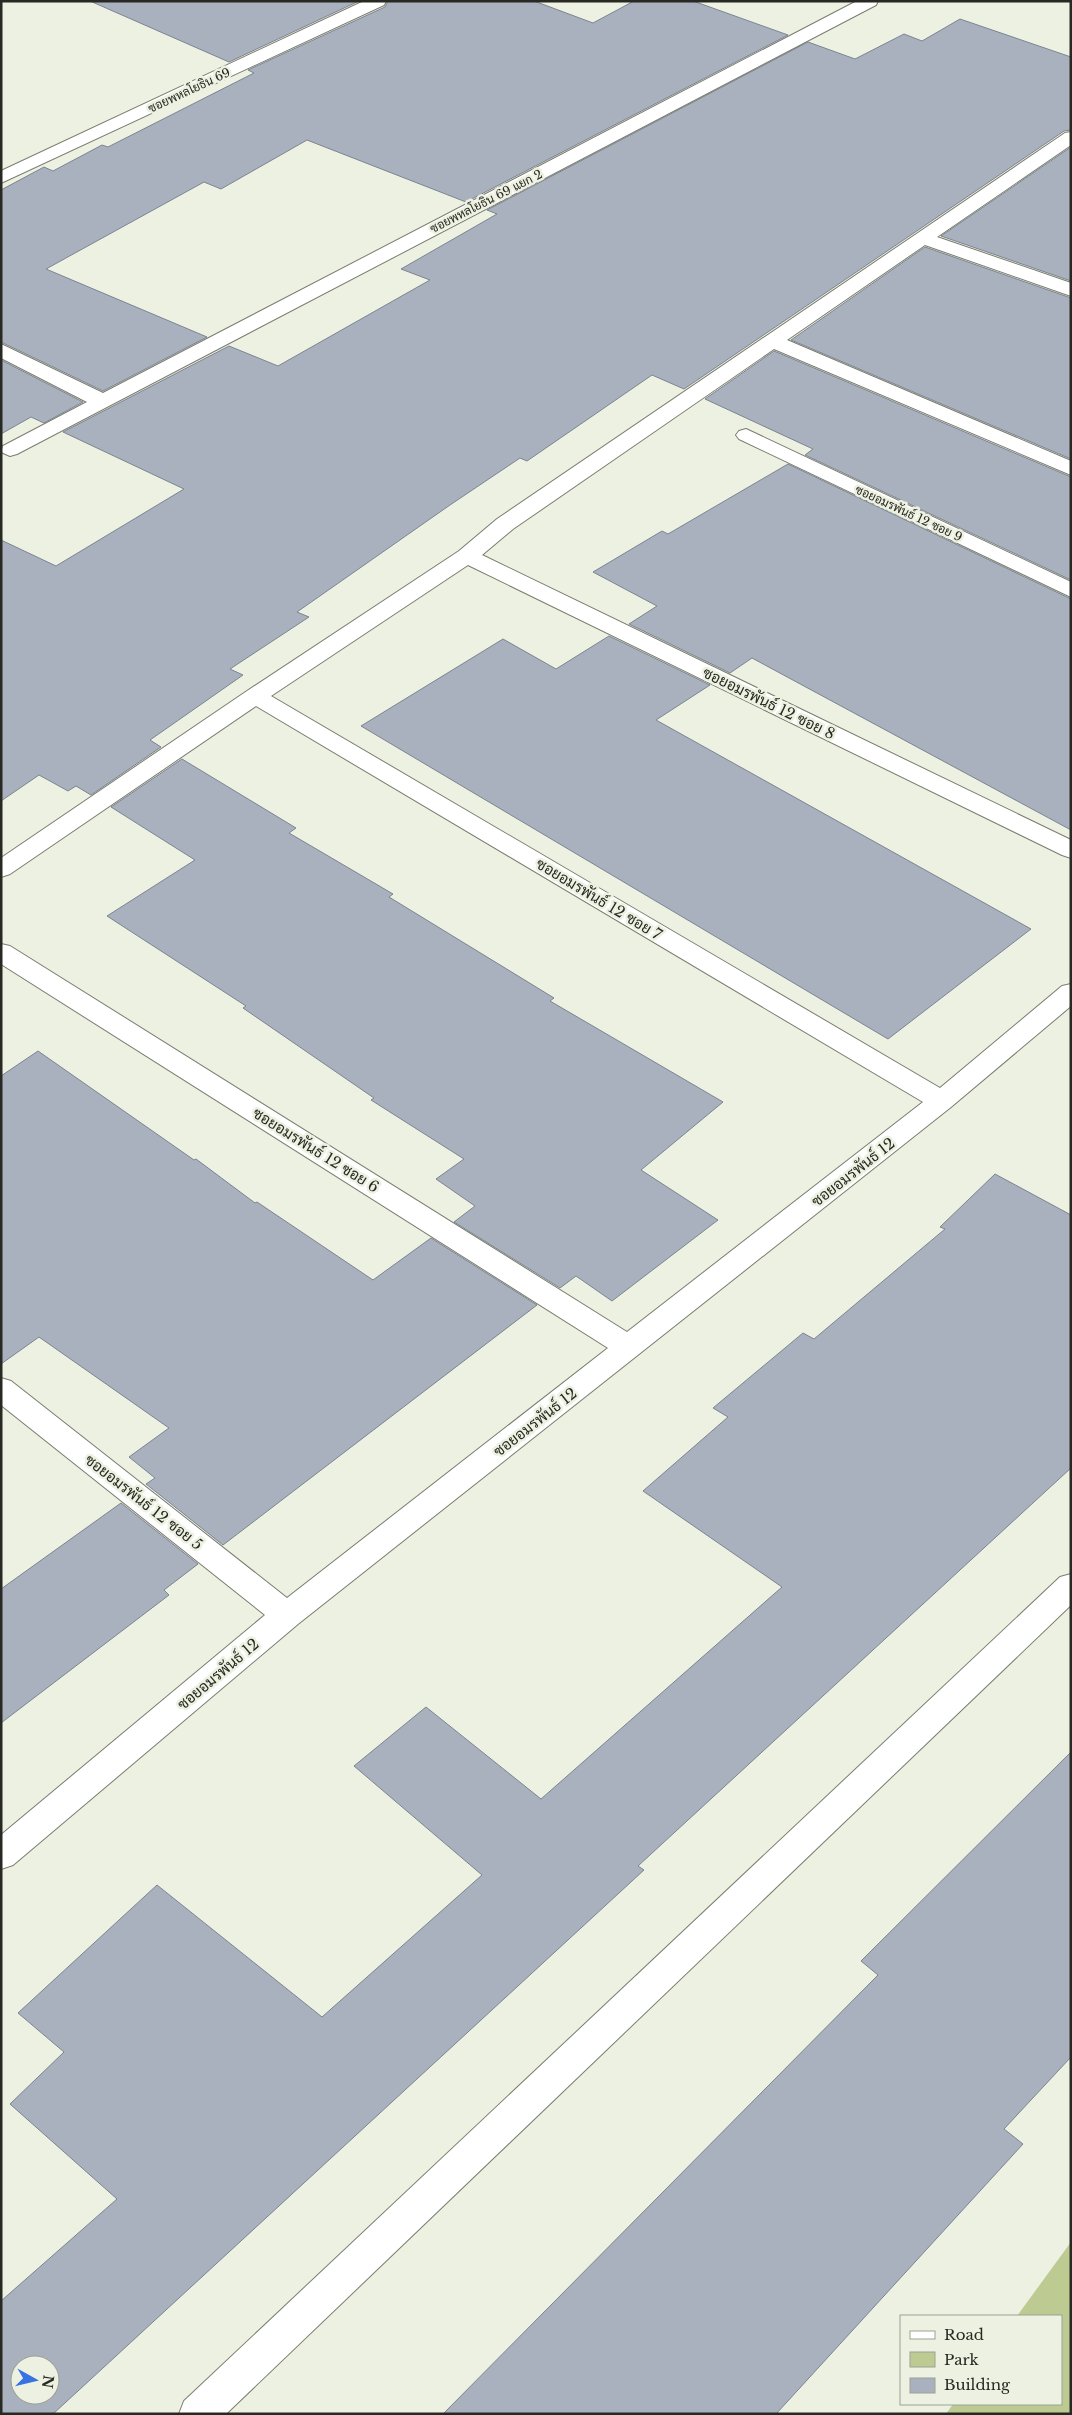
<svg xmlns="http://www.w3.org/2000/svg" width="1072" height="2415" viewBox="0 0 1072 2415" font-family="'Libre Baskerville',Sarabun,serif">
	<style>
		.green { fill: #bdcb93 }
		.building { fill: #a9b1bf; stroke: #7c8491; fill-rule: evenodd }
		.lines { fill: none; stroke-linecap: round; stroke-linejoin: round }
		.street-casing { stroke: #7a7d6f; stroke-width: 2 }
		.street { fill: #fff; fill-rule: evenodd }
		.labels { text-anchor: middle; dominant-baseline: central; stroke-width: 5; stroke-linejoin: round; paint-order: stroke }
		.far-street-label { font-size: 12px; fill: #282923; stroke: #edf1e1 }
		.street-label { font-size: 15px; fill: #282923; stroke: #edf1e1 }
	</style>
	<rect width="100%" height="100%" fill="#edf1e1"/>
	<polygon class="green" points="1071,2242 1071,2414 946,2414 953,2404 1061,2404 1061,2316 1017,2316"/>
	<g class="building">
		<polygon points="90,1 359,1 229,62"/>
		<polygon points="388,1 534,1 593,23 634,1 693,1 788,35 466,202 307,140 221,189 204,182 46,269 207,337 103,391 1,342 1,190 44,167 53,171 102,145 108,147 254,73 248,70 385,7"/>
		<polygon points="960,19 1071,57 1071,130 1064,131 684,389 652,375 527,461 520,458 450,505 297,612 309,617 230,669 243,675 150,740 161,747 91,795 76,786 68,791 39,775 1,801 1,540 56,566 184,489 63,432 229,346 278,366 430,280 401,269 497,214 487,210 808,42 855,59 904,34 922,41"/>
		<polygon points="1071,147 1071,281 941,236"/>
		<polygon points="925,247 1071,298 1071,459 791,340"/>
		<polygon points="774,351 1071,477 1071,580 805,455 813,449 705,399"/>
		<polygon points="1,360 83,402 44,423 31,417 1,434"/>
		<polygon points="788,464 1071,599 1071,830 752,658 730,673 629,624 657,606 593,572 662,531 668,534"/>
		<polygon points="609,636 710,685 656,720 1031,929 888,1039 361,726 503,639 556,669"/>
		<polygon points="182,759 296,828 289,833 393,894 389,897 554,998 550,1001 723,1102 641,1170 718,1220 612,1301 576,1276 560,1288 454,1222 475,1206 436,1179 464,1159 371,1100 374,1098 243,1008 246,1006 107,916 195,860 111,807"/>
		<polygon points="38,1051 194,1160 196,1159 255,1203 257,1202 373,1280 431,1238 537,1305 223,1545 146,1484 155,1478 129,1457 169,1428 39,1337 1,1364 1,1076"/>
		<path d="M995 1174 1071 1215V1468L638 1866 644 1870 53 2414H1V2301L117 2199 10 2104 64 2052 18 2013 157 1885 322 2017 482 1875 354 1766 426 1707 541 1799 782 1587 643 1491 728 1417 713 1408 803 1333 814 1339 945 1229 940 1227ZM20 2365H50V2395H20Z"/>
		<polygon points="121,1503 198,1564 164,1590 169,1595 1,1723 1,1589"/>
		<polygon points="1071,1752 1071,2057 1004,2129 1023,2144 776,2414 443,2414 878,1975 861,1961"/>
	</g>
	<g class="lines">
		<defs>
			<g id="street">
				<polygon points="364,1 386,1 384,5 1,183 1,171"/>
				<polygon points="857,1 878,1 876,5 17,454 10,456 1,452 3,446 87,402 1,358 1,344 103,393"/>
				<polygon points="1071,132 1071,145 937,237 1071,283 1071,296 925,245 787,340 1071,461 1071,475 774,349 513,529 482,555 1071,840 1071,858 1062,855 468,565 271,696 940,1088 1062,986 1071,984 1071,1006 951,1107 298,1624 13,1865 1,1869 1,1835 265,1615 1,1405 1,1378 11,1381 287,1598 608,1348 1,964 1,944 10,946 627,1332 923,1102 256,706 10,874 1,877 1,858 247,691 459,551 497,519 1065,133"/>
				<polygon points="746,429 1071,582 1071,597 739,439 736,435 739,431"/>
				<polygon points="1071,1574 1071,1605 226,2414 179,2414 184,2401 1060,1577"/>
			</g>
		</defs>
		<use href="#street" class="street-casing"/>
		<use href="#street" class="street"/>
	</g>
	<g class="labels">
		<g class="far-street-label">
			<text transform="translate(189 90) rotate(-25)">ซอยพหลโยธิน 69</text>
			<text transform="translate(486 201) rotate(-27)">ซอยพหลโยธิน 69 แยก 2</text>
			<text transform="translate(909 513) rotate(25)">ซอยอมรพันธ์ 12 ซอย 9</text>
		</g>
		<g class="street-label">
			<text transform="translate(769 703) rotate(26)">ซอยอมรพันธ์ 12 ซอย 8</text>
			<text transform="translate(599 899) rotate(31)">ซอยอมรพันธ์ 12 ซอย 7</text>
			<text transform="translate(316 1150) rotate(32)">ซอยอมรพันธ์ 12 ซอย 6</text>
			<text transform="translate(853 1172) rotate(-38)">ซอยอมรพันธ์ 12</text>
			<text transform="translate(535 1422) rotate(-38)">ซอยอมรพันธ์ 12</text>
			<text transform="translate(144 1502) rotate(38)">ซอยอมรพันธ์ 12 ซอย 5</text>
			<text transform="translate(218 1674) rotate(-40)">ซอยอมรพันธ์ 12</text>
		</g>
	</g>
	<rect width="1072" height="2415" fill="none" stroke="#282923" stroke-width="5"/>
	<rect x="900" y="2315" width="162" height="90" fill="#edf1e1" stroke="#9ea195"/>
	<rect x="910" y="2331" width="25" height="8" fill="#ffffff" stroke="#9ea195"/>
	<text x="944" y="2340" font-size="15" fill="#282923">Road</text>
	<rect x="910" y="2352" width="25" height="15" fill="#bdcb93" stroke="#9ea195"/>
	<text x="944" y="2365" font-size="15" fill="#282923">Park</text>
	<rect x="910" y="2378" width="25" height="15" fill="#a9b1bf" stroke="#9ea195"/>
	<text x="944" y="2390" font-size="15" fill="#282923">Building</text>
	<g transform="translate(35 2380) rotate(98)"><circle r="24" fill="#edf1e1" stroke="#9ea195"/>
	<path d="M0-4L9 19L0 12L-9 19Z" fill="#3873e2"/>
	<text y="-8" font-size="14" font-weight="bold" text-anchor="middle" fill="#282923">N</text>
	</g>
</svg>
